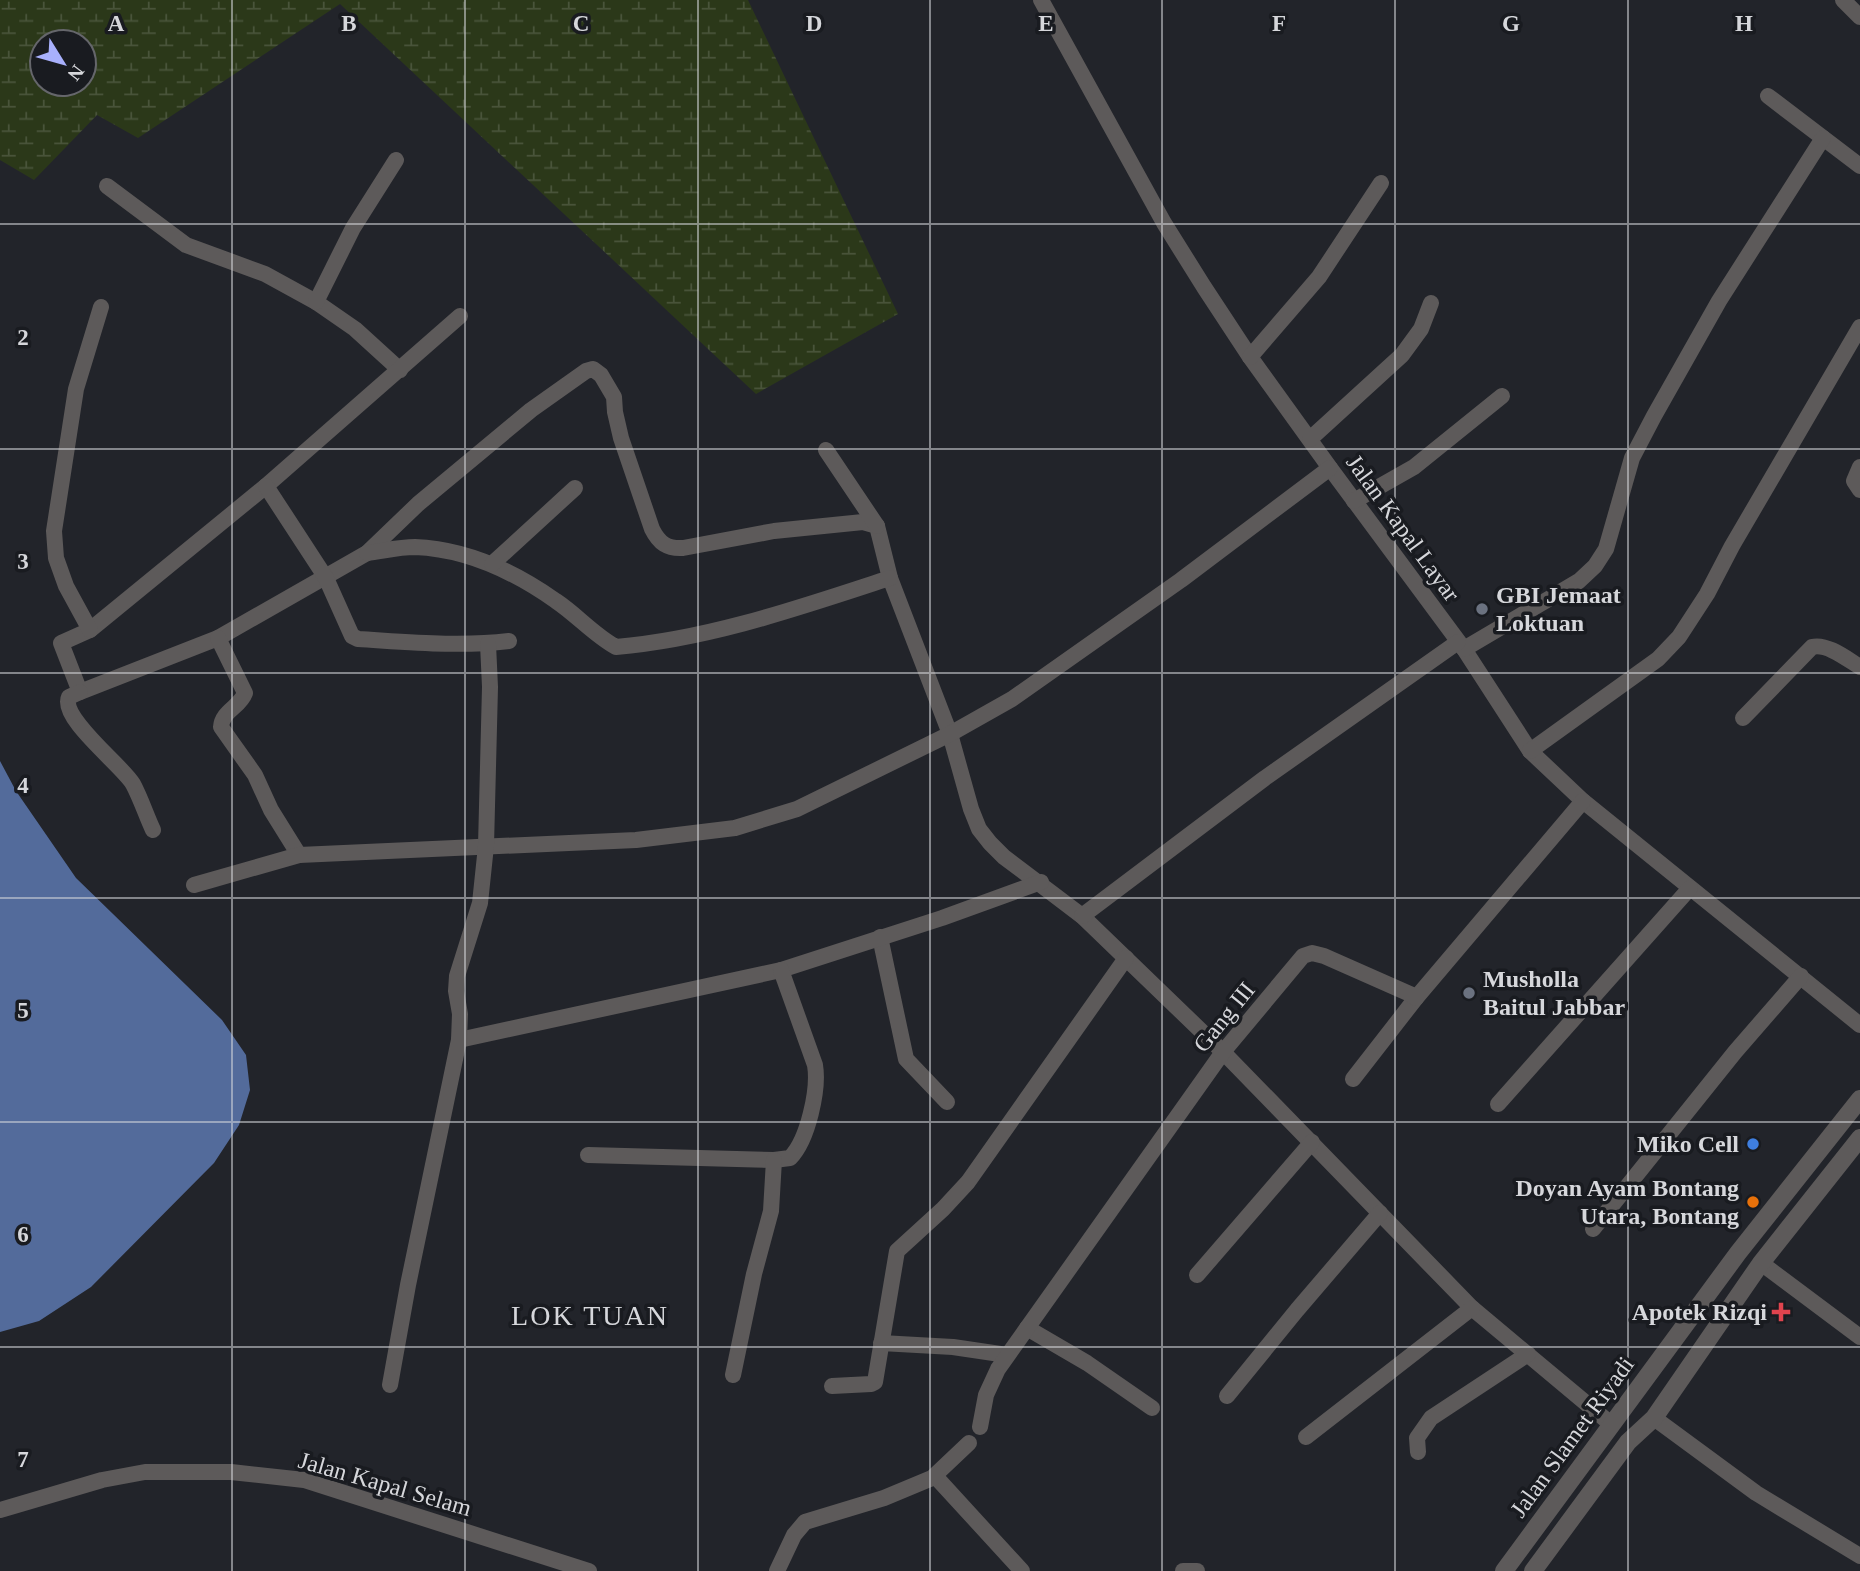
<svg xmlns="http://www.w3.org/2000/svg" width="1860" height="1571" viewBox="0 0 1860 1571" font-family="Georgia,serif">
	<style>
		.wetland { fill: url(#wetland-marsh); fill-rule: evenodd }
		.water { fill: #536b9b }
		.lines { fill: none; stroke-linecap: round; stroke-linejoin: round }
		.minor { stroke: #5d5a5a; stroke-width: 16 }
		.tertiary { stroke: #5d5a5a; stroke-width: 18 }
		.grid { fill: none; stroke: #d6d7db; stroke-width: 2; stroke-opacity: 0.55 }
		.worship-dot { fill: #6b7280; stroke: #191b20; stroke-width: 2.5 }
		.shop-dot { fill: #3f7fe0; stroke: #191b20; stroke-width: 2.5 }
		.food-dot { fill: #e8710a; stroke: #191b20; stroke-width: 2.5 }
		.health-dot { fill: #e0444e; stroke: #191b20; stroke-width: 2.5 }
		.labels { text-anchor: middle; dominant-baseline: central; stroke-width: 7; stroke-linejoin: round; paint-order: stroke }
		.street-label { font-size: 24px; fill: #d6d7db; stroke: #191b20 }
		.poi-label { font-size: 24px; font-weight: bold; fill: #d6d7db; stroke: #191b20; text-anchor: end }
		.quarter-label { font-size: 28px; letter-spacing: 2px; fill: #d6d7db; stroke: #191b20 }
		.grid-label { font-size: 23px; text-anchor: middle; font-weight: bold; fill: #d6d7db; stroke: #191b20; stroke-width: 7; stroke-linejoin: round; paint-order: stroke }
	</style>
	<defs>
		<pattern id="wetland-marsh" width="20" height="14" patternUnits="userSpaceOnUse" patternTransform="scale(1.75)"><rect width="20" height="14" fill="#2b3819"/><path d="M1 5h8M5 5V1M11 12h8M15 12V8" fill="none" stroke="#49543a"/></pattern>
	</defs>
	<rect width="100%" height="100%" fill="#22242a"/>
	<path class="wetland" d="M0 0H748L898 314 756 394 340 4 138 138 97 115 34 180 0 160ZM84 42V84H42V42Z"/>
	<polygon class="water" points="0,761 16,791 76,878 222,1020 246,1055 250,1090 239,1125 214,1163 91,1287 39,1321 0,1332"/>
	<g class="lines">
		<g class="minor">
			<polyline points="1041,0 1164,223 1204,287 1250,357 1330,468 1464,649 1530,751 1583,801 1860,1025"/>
			<polyline points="1843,0 1860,17"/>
			<polyline points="1768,96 1860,166"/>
			<polyline points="107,186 186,245 265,274 316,302 355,329 400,370"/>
			<polyline points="316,302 353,228 396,160"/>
			<path d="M460 316 266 486 90 630 61 643 80 692 218 638 367 553 418 504 531 410 586 371 593 369 601 375 614 397 615 412 621 438 652 529C659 543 667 549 683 548L774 531 863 522 877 526 890 578 950 734 971 809 979 829 990 843 1004 857 1082 916 1223 1052 1472 1308 1611 1424"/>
			<polyline points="1250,357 1319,277 1381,183"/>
			<polyline points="1310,439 1402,355 1421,329 1431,303"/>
			<polyline points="826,450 877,526"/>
			<polyline points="1860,467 1854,481 1860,490"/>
			<path d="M266 486 326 578 352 636 358 639C408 642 459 647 509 641"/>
			<polyline points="1354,501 1414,467 1502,396"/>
			<path d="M367 553C383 551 399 547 415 547 466 549 515 572 556 601 577 615 594 635 616 647 710 639 801 607 890 578"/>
			<polyline points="492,564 575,488"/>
			<polyline points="90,630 66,586 56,558 54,531 76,389 101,307"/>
			<path d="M218 638 245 693C240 707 222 711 221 727L255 775 271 810 299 855"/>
			<polyline points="1464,649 1579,581 1595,566 1606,549 1632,458 1654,416 1719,301 1823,138"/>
			<path d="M80 692 69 697C59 718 123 766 133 784 141 799 146 815 153 830"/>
			<path d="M1743 718 1812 647C1827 643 1847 659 1860 667"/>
			<polyline points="1530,751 1658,659 1679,637 1707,594 1732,546 1860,327"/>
			<polyline points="194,885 299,855 636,840 735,828 797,809 950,734 1012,699 1181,580 1330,468"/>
			<polyline points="1082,916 1265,778 1458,642"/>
			<polyline points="880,937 906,1059 947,1102"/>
			<polyline points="459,1040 781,970 942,918 1041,882"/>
			<polyline points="1353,1079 1416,998"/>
			<polyline points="1498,1104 1690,888"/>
			<path d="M588 1155 774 1160 790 1158C808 1140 819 1089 815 1065L781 970"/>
			<polyline points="1593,1229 1735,1052 1801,976"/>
			<polyline points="1761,1263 1860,1337"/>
			<polyline points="1197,1275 1312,1142"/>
			<polyline points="1027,1328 1087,1363 1152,1408"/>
			<polyline points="881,1343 953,1347 1007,1355"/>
			<polyline points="733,1375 754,1274 771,1211 774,1160"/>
			<polyline points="390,1385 408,1285 459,1040 460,1014 456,991 457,976 480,903 486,846 490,687 488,644"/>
			<polyline points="832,1386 871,1384 875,1382 897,1251 943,1209 968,1182 1126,958"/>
			<polyline points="1227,1396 1297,1310 1380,1213"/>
			<polyline points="1654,1418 1756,1493 1860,1556"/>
			<polyline points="980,1427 986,1395 998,1369 1223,1052 1303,956 1312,953 1324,956 1410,994 1416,998 1583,801"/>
			<polyline points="1306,1437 1472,1308"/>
			<polyline points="1418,1452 1417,1438 1431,1418 1528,1354"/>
			<polyline points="935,1476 1022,1571"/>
			<polyline points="0,1510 102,1480 145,1472 231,1472 304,1480 589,1571"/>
			<polyline points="777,1571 794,1535 805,1522 884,1498 932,1478 969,1443"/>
			<polyline points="1183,1571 1197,1571"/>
		</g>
		<g class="tertiary">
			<polyline points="1504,1571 1738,1253 1860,1099"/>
			<polyline points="1533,1571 1628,1442 1654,1418 1761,1263 1860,1138"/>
		</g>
	</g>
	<path class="grid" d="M232 0V1571M465 0V1571M698 0V1571M930 0V1571M1162 0V1571M1395 0V1571M1628 0V1571M0 224H1860M0 449H1860M0 673H1860M0 898H1860M0 1122H1860M0 1347H1860"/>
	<g class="worship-dot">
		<circle cx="1482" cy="609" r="7"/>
		<circle cx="1469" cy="993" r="7"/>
	</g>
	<circle class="shop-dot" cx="1753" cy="1144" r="7"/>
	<circle class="food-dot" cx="1753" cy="1202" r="7"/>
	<path class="health-dot" d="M1777.5 1301.5h7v7h7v7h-7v7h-7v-7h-7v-7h7z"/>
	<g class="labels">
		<g class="street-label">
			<text transform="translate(1403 528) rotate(54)">Jalan Kapal Layar</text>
			<text transform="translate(1224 1017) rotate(-51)">Gang III</text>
			<text transform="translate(1572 1437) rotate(-54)">Jalan Slamet Riyadi</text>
			<text transform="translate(385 1484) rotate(16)">Jalan Kapal Selam</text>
		</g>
		<g class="poi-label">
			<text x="1496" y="595" text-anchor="start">GBI Jemaat<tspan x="1496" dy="28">Loktuan</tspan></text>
			<text x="1483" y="979" text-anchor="start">Musholla<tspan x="1483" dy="28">Baitul Jabbar</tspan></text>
			<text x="1739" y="1144">Miko Cell</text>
			<text x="1739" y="1188">Doyan Ayam Bontang<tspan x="1739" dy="28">Utara, Bontang</tspan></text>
			<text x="1767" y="1312">Apotek Rizqi</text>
		</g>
		<g class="quarter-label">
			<text x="590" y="1315">LOK TUAN</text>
		</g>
	</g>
	<g class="grid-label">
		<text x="116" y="31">A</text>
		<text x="349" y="31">B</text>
		<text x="581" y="31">C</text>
		<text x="814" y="31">D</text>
		<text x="1046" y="31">E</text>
		<text x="1279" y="31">F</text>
		<text x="1511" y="31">G</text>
		<text x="1744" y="31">H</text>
		<text x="23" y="345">2</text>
		<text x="23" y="569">3</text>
		<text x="23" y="793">4</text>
		<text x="23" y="1018">5</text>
		<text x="23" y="1242">6</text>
		<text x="23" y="1467">7</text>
	</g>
	<g transform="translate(63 63) rotate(127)"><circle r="33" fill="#191b20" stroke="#65666b" stroke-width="2"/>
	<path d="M0-5L12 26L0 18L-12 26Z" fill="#a8b0fc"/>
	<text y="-10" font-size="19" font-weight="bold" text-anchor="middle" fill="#d6d7db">N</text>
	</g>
</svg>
